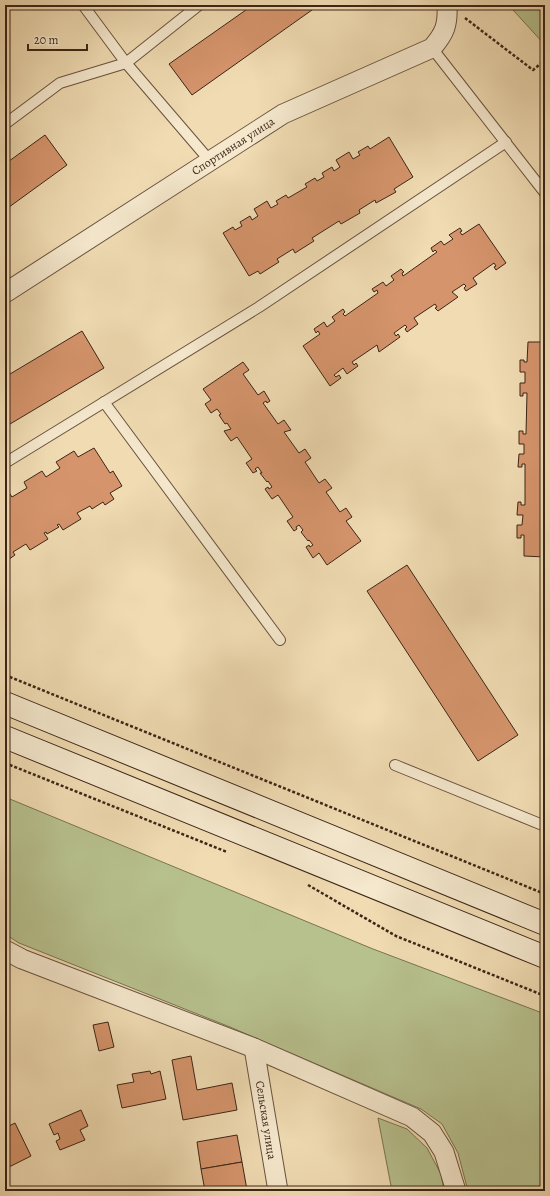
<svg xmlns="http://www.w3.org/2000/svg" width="550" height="1196" viewBox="0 0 550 1196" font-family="Alegreya,serif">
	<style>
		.grass { fill: #b7c18e; stroke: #7a7352 }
		.building { fill: #d5946c; stroke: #3c2517 }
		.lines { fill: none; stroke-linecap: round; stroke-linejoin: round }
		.lane-casing { stroke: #69523e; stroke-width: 12 }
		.street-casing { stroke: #69523e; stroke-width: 21 }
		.secondary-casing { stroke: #3c2517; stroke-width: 24 }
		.path { stroke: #3c2517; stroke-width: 2.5; stroke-dasharray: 3 2; stroke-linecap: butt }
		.lane { stroke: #f5e8cd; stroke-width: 10 }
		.street { stroke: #f5e8cd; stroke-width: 19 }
		.secondary { stroke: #f5e8cd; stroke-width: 22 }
		.labels { text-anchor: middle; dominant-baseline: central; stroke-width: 3; stroke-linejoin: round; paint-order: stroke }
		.street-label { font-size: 12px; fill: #3c2517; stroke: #f5e8cd }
	</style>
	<rect width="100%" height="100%" fill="#f0dbb2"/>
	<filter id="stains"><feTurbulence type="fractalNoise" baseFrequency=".005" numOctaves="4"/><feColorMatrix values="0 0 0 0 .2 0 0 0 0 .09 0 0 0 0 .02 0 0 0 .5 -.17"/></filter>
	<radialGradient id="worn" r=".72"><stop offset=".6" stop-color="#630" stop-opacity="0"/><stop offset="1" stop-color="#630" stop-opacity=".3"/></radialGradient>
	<g class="grass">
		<polygon points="523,5 545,5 545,45 513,10"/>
		<polygon points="5,797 373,949 545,1014 545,1191 468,1191 458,1153 442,1124 421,1109 230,1027 19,943 5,934"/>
		<polygon points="378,1118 407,1129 427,1148 441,1174 444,1191 392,1191"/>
	</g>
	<g class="building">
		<polygon points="253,5 319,5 192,95 169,64"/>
		<polygon points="45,135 67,165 5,210 5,164"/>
		<polygon points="389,137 413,177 394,189 396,192 376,203 375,200 359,210 360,213 341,224 339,221 312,238 314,241 295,253 293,249 277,259 279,262 260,274 258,271 249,276 223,233 233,227 235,230 242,226 240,222 250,216 252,220 258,216 254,209 267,201 271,208 278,204 276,201 286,195 288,198 307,187 305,184 315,178 317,181 324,177 322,173 332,167 334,171 340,167 336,160 349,152 353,159 360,155 358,152 368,146 370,149"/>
		<polygon points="479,224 506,263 496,270 494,267 496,266 494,263 473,278 477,284 466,291 464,288 466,286 464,284 452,292 458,297 438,311 435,308 437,307 435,304 414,318 418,324 407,332 405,329 407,327 405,325 394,333 396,336 398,334 400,337 379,352 377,345 352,362 354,365 356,363 358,366 347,374 343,368 334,375 336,377 339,375 341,378 330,386 303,346 320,334 318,331 316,333 314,329 324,322 327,327 335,321 332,317 343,309 345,312 343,314 345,316 378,293 377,290 374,292 372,289 383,282 386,286 394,280 391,276 401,269 404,272 402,273 403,276 406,274 437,252 435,250 433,252 431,248 441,241 444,245 453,239 449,235 460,228 462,231 460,232 462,235"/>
		<polygon points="82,331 104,368 5,427 5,377"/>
		<polygon points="528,342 545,342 545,557 524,556 524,535 521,535 521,538 517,538 517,525 522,525 523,515 517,515 518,502 521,502 521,505 525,505 525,464 522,464 522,467 518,467 519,454 524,454 524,444 519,444 519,431 523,431 523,434 526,434 527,393 523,393 523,396 520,396 520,383 525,383 525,372 520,372 520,360 524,360 524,362 527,362"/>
		<polygon points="243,362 249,370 243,374 258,395 264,391 270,401 267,403 266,401 263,403 278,424 284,420 291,430 284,432 299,453 305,449 311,458 305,462 319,483 325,479 332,488 326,492 340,512 346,508 352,517 346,521 361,541 327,565 319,553 313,558 306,547 309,545 310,547 313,545 309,540 308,541 301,532 303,530 299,525 296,527 297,529 294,531 287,521 293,517 278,495 272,499 265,489 268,487 269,489 272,487 268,481 267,482 260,473 262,473 258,467 255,469 257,471 253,473 246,463 252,459 237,437 231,441 224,431 231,429 227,423 225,424 219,415 221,414 217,409 211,413 205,404 211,400 203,389"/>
		<polygon points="94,448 110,473 113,471 122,486 110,493 114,499 105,505 103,502 92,509 90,506 77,513 81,519 63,530 59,524 57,525 59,527 47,534 46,532 44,533 48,539 30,550 26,544 13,552 15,555 5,562 5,493 8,491 12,497 27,488 24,482 42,471 46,477 60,468 56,462 74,451 78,457"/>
		<polygon points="407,565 518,735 478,761 367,591"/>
		<polygon points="108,1022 114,1047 99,1051 93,1025"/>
		<polygon points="191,1056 197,1090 232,1083 237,1110 183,1120 172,1060"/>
		<polygon points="150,1071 151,1074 160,1071 166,1099 122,1108 117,1085 134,1082 132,1074"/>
		<polygon points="81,1110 88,1126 80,1130 85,1140 60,1150 56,1141 60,1139 58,1133 54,1135 49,1124"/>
		<polygon points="15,1123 31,1156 5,1169 5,1128"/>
		<polygon points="237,1135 242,1162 201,1169 197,1142"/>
		<polygon points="242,1162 247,1190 238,1191 205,1191 201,1169"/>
	</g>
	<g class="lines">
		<defs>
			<g id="lane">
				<polyline points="83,5 126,63 210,161"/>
				<polyline points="432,48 545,193"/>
				<polyline points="5,124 60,83 126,63 199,5"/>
				<polyline points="104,402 280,640"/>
				<polyline points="5,463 259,307 506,142"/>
				<polyline points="395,765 545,826"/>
			</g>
			<g id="street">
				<path d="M5 293 283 114 432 48C445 33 448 25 447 5"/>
				<polyline points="5,950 22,959 254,1048 412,1117 432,1133 444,1152 456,1191"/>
				<polyline points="254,1048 278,1191"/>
			</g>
			<g id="secondary">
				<polyline points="5,703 545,924"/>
				<polyline points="5,737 545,957"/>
			</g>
		</defs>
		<use href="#lane" class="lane-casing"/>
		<use href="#street" class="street-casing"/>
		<use href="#secondary" class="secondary-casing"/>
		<g class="path">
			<polyline points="465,18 533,70 545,60"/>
			<polyline points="5,675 545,894"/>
			<polyline points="5,763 227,852"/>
			<polyline points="308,885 396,936 545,996"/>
		</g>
		<use href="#lane" class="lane"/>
		<use href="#street" class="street"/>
		<use href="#secondary" class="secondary"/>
	</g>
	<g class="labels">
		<g class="street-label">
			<text transform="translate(233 146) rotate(-33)">Спортивная улица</text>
			<text transform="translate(266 1120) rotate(81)">Сельская улица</text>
		</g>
	</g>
	<rect width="550" height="1196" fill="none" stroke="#f0dbb2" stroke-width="20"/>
	<rect x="6" y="6" width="538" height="1184" fill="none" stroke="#3c2517" stroke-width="2"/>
	<rect x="10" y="10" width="530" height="1176" fill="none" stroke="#3c2517"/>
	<path d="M28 44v6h59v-6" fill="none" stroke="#3c2517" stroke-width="2"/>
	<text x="34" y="44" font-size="12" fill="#3c2517" stroke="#f5e8cd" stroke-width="3" paint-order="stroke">20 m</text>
	<rect width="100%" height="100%" filter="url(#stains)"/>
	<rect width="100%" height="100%" fill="url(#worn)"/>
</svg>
